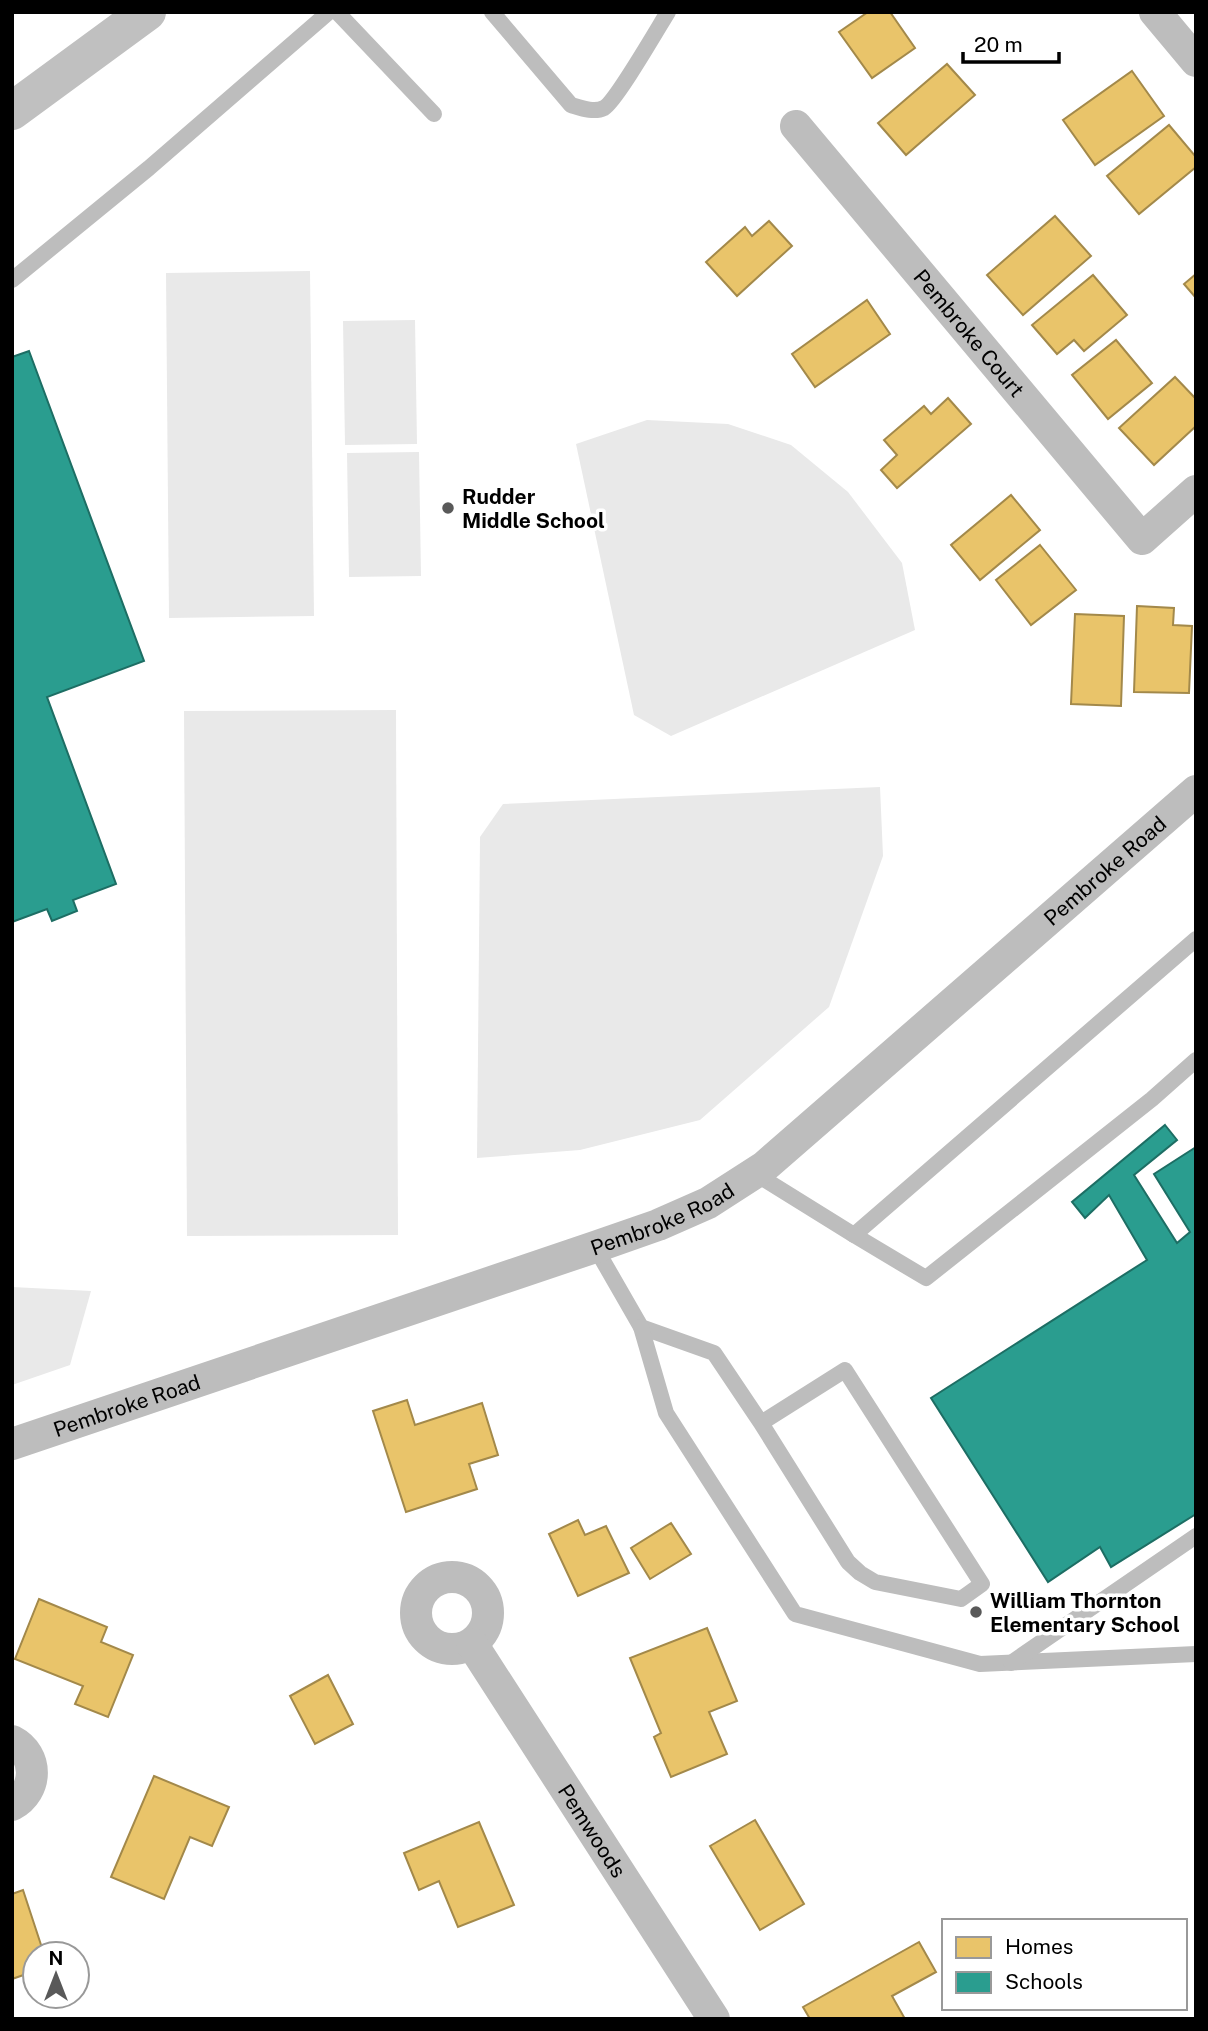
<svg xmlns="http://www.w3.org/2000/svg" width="1208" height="2031" viewBox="0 0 1208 2031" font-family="'Public Sans',sans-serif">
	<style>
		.green { fill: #e9e9e9 }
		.homes { fill: #e9c46a; stroke: #a3894a; stroke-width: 2 }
		.schools { fill: #2a9d8f; stroke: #1d6e64; stroke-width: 2 }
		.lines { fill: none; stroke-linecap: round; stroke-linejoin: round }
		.lane { stroke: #bdbdbd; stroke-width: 16 }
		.street { stroke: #bdbdbd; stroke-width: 32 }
		.secondary { stroke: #c0c0c0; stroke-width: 38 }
		.poi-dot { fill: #595959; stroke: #fff; stroke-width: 2.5 }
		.labels { text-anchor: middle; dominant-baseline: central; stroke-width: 7; stroke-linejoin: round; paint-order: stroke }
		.street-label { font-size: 21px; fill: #000; stroke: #fff }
		.poi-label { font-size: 21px; font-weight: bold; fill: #000; stroke: #fff; text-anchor: start }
	</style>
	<rect width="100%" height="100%" fill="#fff"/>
	<g class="green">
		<polygon points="310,271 314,616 169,618 166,273"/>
		<polygon points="415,320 417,444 345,445 343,321"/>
		<polygon points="647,420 728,424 791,445 848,492 902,563 915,630 671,736 634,715 576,444"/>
		<polygon points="419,452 421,576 349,577 347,453"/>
		<polygon points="396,710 398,1235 187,1236 184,711"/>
		<polygon points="880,787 883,856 829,1007 700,1120 580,1150 477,1158 480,837 503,804"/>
		<polygon points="12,1287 91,1291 70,1365 12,1385"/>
	</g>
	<g class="homes">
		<polygon points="868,12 890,12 915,48 872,78 839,32"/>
		<polygon points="947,64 975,95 906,155 878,123"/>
		<polygon points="1132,71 1164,116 1095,165 1063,120"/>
		<polygon points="1169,125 1196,157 1196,167 1139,214 1107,176"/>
		<polygon points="1055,216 1091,256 1023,315 987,275"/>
		<polygon points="769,221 792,246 737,296 706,262 745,227 752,236"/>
		<polygon points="1196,274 1196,298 1184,284"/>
		<polygon points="1093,275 1127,315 1084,351 1074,340 1057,354 1032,325"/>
		<polygon points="867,300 890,334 815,387 792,354"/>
		<polygon points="1116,340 1152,383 1108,419 1072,375"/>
		<polygon points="1175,377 1196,399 1196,426 1154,465 1119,428"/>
		<polygon points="948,398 971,424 897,488 881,470 897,455 884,440 924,406 931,414"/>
		<polygon points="1011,495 1040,530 980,580 951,545"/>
		<polygon points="1040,545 1076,590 1031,625 996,580"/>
		<polygon points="1137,606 1174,608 1173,625 1192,626 1189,693 1134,692"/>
		<polygon points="1075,614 1124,616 1121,706 1071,704"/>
		<polygon points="407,1400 415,1425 482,1403 498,1455 469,1464 477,1489 406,1512 373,1411"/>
		<polygon points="578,1520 585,1535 606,1526 629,1573 578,1596 549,1534"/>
		<polygon points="671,1523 691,1554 650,1579 631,1548"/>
		<polygon points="39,1599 107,1627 101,1642 133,1655 108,1717 75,1704 83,1686 15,1659"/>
		<polygon points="707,1628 737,1701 709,1712 727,1754 671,1777 654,1737 661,1733 630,1658"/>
		<polygon points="328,1675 353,1724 315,1744 290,1696"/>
		<polygon points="154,1776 229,1807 212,1846 190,1837 164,1899 111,1877"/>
		<polygon points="755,1820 804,1904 760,1930 710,1846"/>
		<polygon points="479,1822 514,1905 458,1927 439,1881 419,1890 404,1853"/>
		<polygon points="23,1890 44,1954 35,1954 35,1971 12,1979 12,1894"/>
		<polygon points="919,1942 936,1972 892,1996 905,2019 810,2019 803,2007"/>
	</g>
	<g class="schools">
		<polygon points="29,351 144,661 47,697 116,884 73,900 77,911 52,921 47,909 12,922 12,357"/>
		<polygon points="1165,1125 1177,1140 1134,1175 1177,1243 1190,1232 1154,1174 1196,1147 1196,1514 1111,1567 1100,1547 1048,1582 931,1398 1147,1260 1109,1195 1085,1218 1072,1202"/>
	</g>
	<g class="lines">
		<g class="lane">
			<polyline points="337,12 434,114"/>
			<path d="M492 12 571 105C581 108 594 113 604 108 616 101 658 28 668 12"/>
			<polyline points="12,280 149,168 329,12"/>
			<polyline points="754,1173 854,1235 1196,939"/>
			<polyline points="854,1235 926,1278 1152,1099 1196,1060"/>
			<polyline points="595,1247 641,1327 714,1353 761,1423 848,1562 860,1573 875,1582 961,1599 982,1584 845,1370 761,1423"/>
			<polyline points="641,1327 666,1413 795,1614 980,1664 1196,1654"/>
			<polyline points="1011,1663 1196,1536"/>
		</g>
		<g class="street">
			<polyline points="1155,12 1196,61"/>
			<path id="s1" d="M796 126 1142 539 1196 491"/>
			<path id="s2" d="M12 1444 595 1247 658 1225 708 1203 764 1167 1196 791"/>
			<circle cx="452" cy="1613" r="36"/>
			<path id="s3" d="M472 1644 714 2019"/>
			<path d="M12 1741C39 1755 38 1791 12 1805"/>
		</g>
		<polyline class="secondary" points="12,111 147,12"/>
	</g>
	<g class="poi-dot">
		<circle cx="448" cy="508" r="7"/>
		<circle cx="976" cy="1612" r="7"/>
	</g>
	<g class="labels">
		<g class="street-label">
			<text stroke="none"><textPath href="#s1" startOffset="270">Pembroke Court</textPath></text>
			<text stroke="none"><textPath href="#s2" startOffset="1255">Pembroke Road</textPath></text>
			<text stroke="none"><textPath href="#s2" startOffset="688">Pembroke Road</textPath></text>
			<text stroke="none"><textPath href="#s2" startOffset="121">Pembroke Road</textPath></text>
			<text stroke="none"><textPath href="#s3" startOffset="222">Pemwoods</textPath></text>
		</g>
		<g class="poi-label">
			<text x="462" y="496">Rudder<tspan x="462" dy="24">Middle School</tspan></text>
			<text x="990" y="1600">William Thornton<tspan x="990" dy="24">Elementary School</tspan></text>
		</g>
	</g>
	<rect width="1208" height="2031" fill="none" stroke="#000000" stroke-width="28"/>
	<rect x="942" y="1919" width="245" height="91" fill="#ffffff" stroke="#999999" stroke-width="2"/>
	<rect x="956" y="1937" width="35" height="21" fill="#e9c46a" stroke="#999999" stroke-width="2"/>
	<text x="1005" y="1954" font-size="21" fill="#000000">Homes</text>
	<rect x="956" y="1972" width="35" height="21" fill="#2a9d8f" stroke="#999999" stroke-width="2"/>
	<text x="1005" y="1989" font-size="21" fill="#000000">Schools</text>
	<g transform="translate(56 1975)"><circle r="33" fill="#ffffff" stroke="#999999" stroke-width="2"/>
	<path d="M0-5L12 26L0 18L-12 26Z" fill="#595959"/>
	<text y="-10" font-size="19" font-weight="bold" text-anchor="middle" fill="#000000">N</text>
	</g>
	<path d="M963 52v10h96v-10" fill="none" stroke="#000000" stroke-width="3.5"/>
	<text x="974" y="52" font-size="21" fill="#000000" stroke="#ffffff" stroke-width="5" paint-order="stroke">20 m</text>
</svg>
